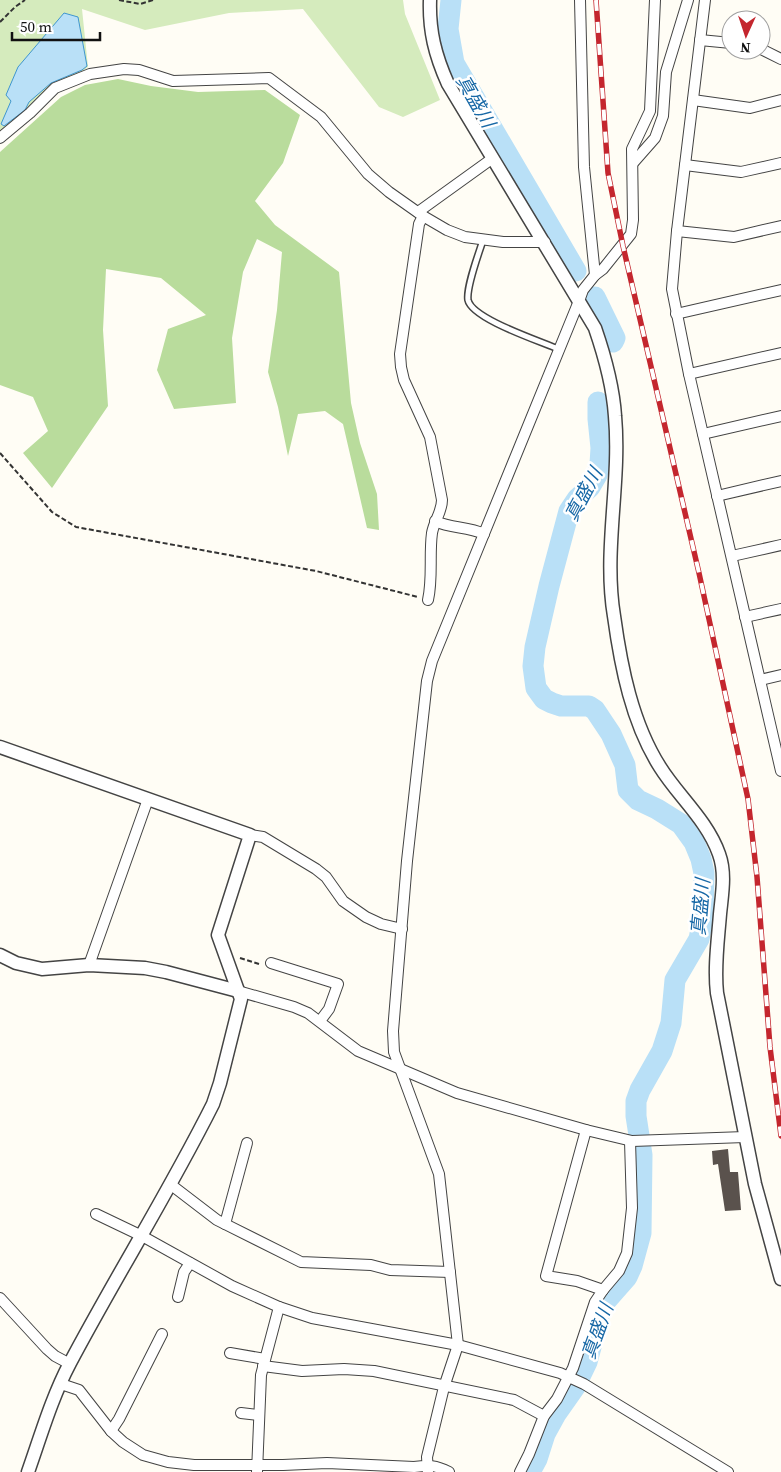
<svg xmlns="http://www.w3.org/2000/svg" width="781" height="1472" viewBox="0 0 781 1472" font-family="'Source Serif 4','Noto Sans JP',serif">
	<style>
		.green { fill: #d5ebbd }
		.forest { fill: #b9dc9c }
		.water { fill: #b9e0f7; stroke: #3f96cf }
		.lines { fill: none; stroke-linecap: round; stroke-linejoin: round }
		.river { stroke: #b9e0f7; stroke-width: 21 }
		.building { fill: #5a524d }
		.service-casing { stroke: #444; stroke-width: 8 }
		.minor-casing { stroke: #444; stroke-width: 12 }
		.tertiary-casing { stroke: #444; stroke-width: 15 }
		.path { stroke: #333; stroke-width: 2; stroke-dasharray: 5 2.5; stroke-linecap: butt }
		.service { stroke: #fff; stroke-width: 5 }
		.minor { stroke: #fff; stroke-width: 10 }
		.tertiary { stroke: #fff; stroke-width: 12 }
		.rail-casing { stroke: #c4262e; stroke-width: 5.5 }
		.rail { stroke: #fff; stroke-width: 4; stroke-dasharray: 11; stroke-linecap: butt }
		.labels { text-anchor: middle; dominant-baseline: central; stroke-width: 5; stroke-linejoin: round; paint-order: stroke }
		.water-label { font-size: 19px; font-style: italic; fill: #1768a6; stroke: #fff }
	</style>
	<rect width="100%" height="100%" fill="#fffdf5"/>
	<polygon class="green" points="0,0 403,0 405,14 440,100 403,117 379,107 303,9 229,13 145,30 82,9 88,67 83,71 53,84 0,132"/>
	<polygon class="forest" points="118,79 151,86 198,92 265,90 300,115 283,163 255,201 275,225 339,272 351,403 360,443 377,494 379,530 367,528 343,424 325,411 298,414 288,456 278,407 268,372 277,310 282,252 257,239 243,272 232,338 236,403 174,409 157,370 168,329 206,315 161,278 106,269 103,330 108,406 52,488 23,453 48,431 33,397 0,385 0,152 61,97 85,85"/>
	<polygon class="water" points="64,13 78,17 87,66 82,70 51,83 29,102 25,110 4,126 1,124 11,101 6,95 18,67"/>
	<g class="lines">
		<g class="river">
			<polyline points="451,0 448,29 454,63 576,271"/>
			<polyline points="595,297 615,338 613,342"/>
			<polyline points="530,1472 537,1459 545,1434 556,1414 575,1387 587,1362 600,1313 605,1302 627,1277 632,1266 641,1233 642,1155 636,1116 636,1101 640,1090 662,1051 671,1023 675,980 699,939 703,919 704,873 701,859 694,842 681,824 657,809 638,800 628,790 625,765 611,734 595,710 589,706 561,706 552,703 544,699 536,688 533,666 535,647 549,586 569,511 577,499 590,487 597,475 600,464 601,448 598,419 598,402"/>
		</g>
	</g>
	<polygon class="building" points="728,1149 730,1172 738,1172 741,1210 725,1211 718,1164 713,1165 712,1151"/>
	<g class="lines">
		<defs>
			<path id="service" d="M483 240C479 253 466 287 468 300 472 319 540 341 558 349"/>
			<g id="minor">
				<polyline points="580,0 584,167 595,275"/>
				<polyline points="705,0 677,231 672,289 689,374 781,771"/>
				<polyline points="700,40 731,43"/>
				<polyline points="761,49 781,59"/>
				<polyline points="693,100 750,108 781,100"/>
				<polyline points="0,138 30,113 55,88 90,74 124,69 139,70 173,81 269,78 321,117 368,174 389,192 423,216 447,230 465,237 503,242 545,242"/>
				<polyline points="633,163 655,138 663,116 666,72 688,0"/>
				<polyline points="685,165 741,172 781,163"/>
				<polyline points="418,212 493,158"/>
				<path d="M423 216 419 224 400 354 401 367 404 380 430 437 442 500C442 512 434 521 432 533 429 555 433 578 428 600"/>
				<polyline points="677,231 734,237 781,226"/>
				<polyline points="676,314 781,290"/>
				<polyline points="689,374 781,353"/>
				<polyline points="703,434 781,416"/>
				<polyline points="717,496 781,481"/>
				<path d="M435 521C452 529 467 526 484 534"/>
				<polyline points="732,556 781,545"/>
				<polyline points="745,617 781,609"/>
				<polyline points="760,680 781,675"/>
				<polyline points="250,835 263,837 316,869 326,877 343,901 366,917 381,924 402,929"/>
				<polyline points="271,963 338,984 329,1009 320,1021"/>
				<polyline points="89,965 148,799"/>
				<polyline points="238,991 294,1007 308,1013 358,1051 457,1093 586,1130 632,1141 745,1137"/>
				<polyline points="586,1130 546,1276 577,1281 603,1290"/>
				<polyline points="170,1184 217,1220 301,1262 371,1265 390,1270 450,1272"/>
				<polyline points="96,1214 142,1236 232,1286 279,1307 312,1318 458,1345 560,1373 584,1384 728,1472"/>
				<polyline points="225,1224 247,1143"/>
				<polyline points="178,1297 184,1272 190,1263"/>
				<polyline points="0,1298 47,1349 55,1356 70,1364"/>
				<polyline points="230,1353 265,1359"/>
				<polyline points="263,1366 302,1371 344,1369 374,1371 514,1400 544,1416"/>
				<path d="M61 1384 79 1390 111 1431 123 1442 143 1455 168 1462 194 1465H283L327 1463 414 1467C428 1465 436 1465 449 1472"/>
				<polyline points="241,1413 259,1415"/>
				<polyline points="111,1431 119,1419 162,1334"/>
				<polyline points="257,1472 261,1375 279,1307"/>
				<polyline points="428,1472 427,1457 444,1387 458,1345 439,1174 394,1052 393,1031 407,861 427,681 432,661 579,301 583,290 595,275 603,269 631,234 633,220 632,149 650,111 655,0"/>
				<polyline points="520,1472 529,1454 544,1416 557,1399 573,1368 595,1302 603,1290 619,1271 627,1253 632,1208 630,1141"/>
			</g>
			<g id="tertiary">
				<path d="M430 0C429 31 435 55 448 84L595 328C605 357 613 386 615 416 621 483 603 550 614 616 621 667 632 723 660 767 678 796 707 820 719 854 726 873 722 894 720 914 718 940 714 967 717 993L755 1184 781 1279"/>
				<path d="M0 747 250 835 218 935 241 999 220 1083 213 1104C169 1192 116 1276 70 1363 52 1397 41 1435 28 1472"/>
				<polyline points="0,955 16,963 42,969 89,965 145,968 166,972 238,991"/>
			</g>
		</defs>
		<use href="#service" class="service-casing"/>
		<use href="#minor" class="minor-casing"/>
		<use href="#tertiary" class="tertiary-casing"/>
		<g class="path">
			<polyline points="119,0 140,4 153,0"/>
			<polyline points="0,22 15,7 25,0"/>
			<polyline points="0,453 52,512 76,527 316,571 418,597"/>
			<polyline points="240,958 259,964"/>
		</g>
		<use href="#service" class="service"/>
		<use href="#minor" class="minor"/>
		<use href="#tertiary" class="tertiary"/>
		<defs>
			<polyline id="rail" points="596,0 608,173 623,246 699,573 748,799 757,877 770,1047 781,1136"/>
		</defs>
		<use href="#rail" class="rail-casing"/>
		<use href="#rail" class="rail"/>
	</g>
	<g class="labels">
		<g class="water-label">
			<text transform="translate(476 101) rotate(60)">真盛川</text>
			<text transform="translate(583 494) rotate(-62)">真盛川</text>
			<text transform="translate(700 907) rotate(-85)">真盛川</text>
			<text transform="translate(597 1331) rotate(-70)">真盛川</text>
		</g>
	</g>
	<g transform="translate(746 35) rotate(183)"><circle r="24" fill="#ffffff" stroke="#a0a0a0"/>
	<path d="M0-4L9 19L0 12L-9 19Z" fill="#c4262e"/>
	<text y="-8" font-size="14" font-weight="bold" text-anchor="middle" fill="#111111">N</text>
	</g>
	<path d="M12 32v8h88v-8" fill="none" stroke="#111111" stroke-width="2.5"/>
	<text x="20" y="32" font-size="15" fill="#111111" stroke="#ffffff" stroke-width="4" paint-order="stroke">50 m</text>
</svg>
